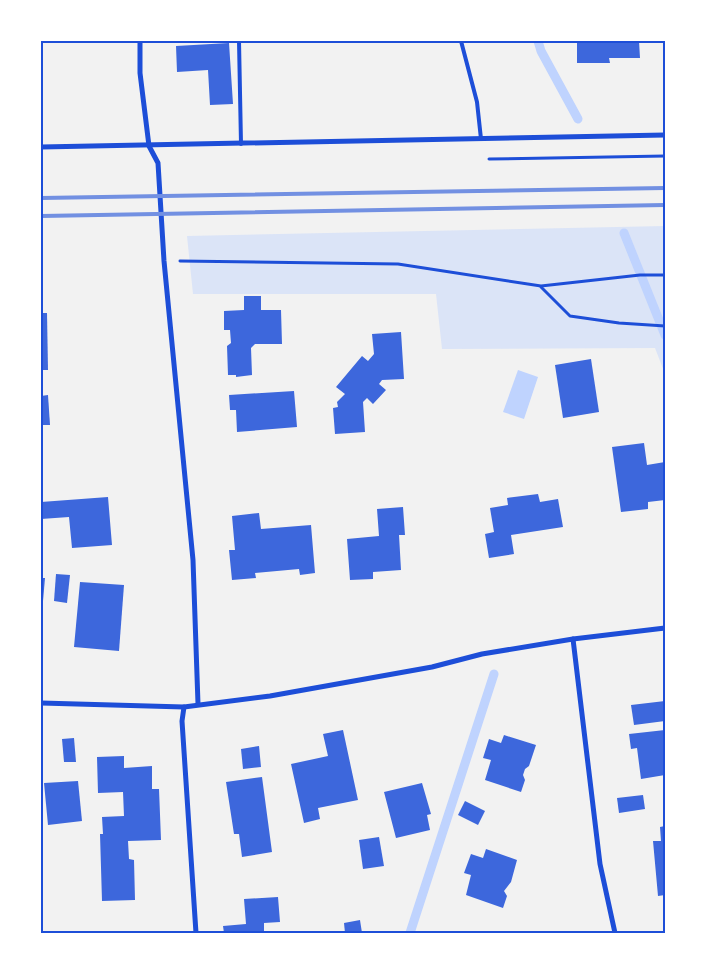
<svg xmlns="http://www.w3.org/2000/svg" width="706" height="974" viewBox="0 0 706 974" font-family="Raleway,sans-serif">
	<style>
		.green { fill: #dbe4f7 }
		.water { fill: #bfd3fe }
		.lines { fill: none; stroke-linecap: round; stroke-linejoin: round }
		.stream { stroke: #bfd3fe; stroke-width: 9 }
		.building { fill: #3d67dc }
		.path { stroke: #1d4ed8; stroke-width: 3 }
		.service { stroke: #1d4ed8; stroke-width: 4 }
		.minor { stroke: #1d4ed8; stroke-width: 5 }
		.rail { stroke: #7290e2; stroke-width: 4 }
		.neatline { fill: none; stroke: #1d4ed8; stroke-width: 2 }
	</style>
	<rect width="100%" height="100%" fill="#f2f2f2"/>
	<polygon class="green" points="665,226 665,374 655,348 442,349 436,294 193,294 187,236"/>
	<polygon class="water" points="518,370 538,377 524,419 503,412"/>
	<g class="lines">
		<g class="stream">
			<polyline points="538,41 541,51 578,119"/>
			<polyline points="624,233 665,335"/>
			<polyline points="410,933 494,674"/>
		</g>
	</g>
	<g class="building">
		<polygon points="577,41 639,41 640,58 609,58 610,63 577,63"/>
		<polygon points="229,43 233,104 210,105 208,70 177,72 176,46"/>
		<polygon points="244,296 261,296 261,310 281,310 282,344 255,344 251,348 252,375 236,377 236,375 228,375 227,346 231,343 230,330 224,330 224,311 244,310"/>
		<polygon points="41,313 47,313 48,370 41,370"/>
		<polygon points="401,332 404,379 382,380 379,384 386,390 373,404 367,398 363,402 365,432 335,434 333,408 338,407 337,402 345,394 336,387 362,356 368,361 374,354 372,334"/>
		<polygon points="591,359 599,412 563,418 555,365"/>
		<polygon points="294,391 297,427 237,432 236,410 230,410 229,395"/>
		<polygon points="48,395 50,425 41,425 41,396"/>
		<polygon points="644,443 647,465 665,462 665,500 648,502 648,509 621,512 612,447"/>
		<polygon points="538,494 540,502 558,499 563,527 511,535 514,554 489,558 485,534 494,532 490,508 508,505 507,498"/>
		<polygon points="108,497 112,545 72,548 69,517 41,519 41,502"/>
		<polygon points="403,507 405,535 399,535 401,570 373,572 373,579 350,580 347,539 379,536 377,509"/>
		<polygon points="259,513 261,529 311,525 315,573 300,575 299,569 255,573 256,578 232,580 229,550 235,550 232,516"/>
		<polygon points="56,574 70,575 67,603 54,601"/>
		<polygon points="41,578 45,578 43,601 41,601"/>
		<polygon points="80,582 124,585 119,651 74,647"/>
		<polygon points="665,701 665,721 634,725 631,705"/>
		<polygon points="343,730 358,800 318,808 320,819 304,823 291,764 328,756 323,734"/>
		<polygon points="665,730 665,775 641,779 637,748 631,749 629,734"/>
		<polygon points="504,735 536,745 529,766 525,769 523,775 525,780 521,792 485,780 491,760 483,758 489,739 501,743"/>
		<polygon points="74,738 76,762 64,762 62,739"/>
		<polygon points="259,746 261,767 243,769 241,749"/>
		<polygon points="124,756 124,768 152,766 152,789 159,789 161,840 128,841 129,859 134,860 135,900 102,901 100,834 103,834 102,817 124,816 123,792 98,793 97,757"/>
		<polygon points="262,777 272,852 242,857 239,834 234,834 226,782"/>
		<polygon points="78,781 82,821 48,825 44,783"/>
		<polygon points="422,783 431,814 427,815 430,830 396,838 384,792"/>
		<polygon points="643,795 645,809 619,813 617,798"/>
		<polygon points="465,801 485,811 478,825 458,815"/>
		<polygon points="665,826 665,895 658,896 653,841 661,841 660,827"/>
		<polygon points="379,837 384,866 363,869 359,840"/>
		<polygon points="486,849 517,860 511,882 504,891 507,896 503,908 466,895 471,875 464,873 471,854 483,858"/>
		<polygon points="278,897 280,922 264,923 264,933 224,933 223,926 246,924 244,899"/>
		<polygon points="360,920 362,933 345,933 344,923"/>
	</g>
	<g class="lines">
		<g class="path">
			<polyline points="489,159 665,156"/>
			<polyline points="180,261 398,264 541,286 640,275 665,275"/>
			<polyline points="541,287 570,316 619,323 665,326"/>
		</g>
		<g class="service">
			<polyline points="239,41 241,144"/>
			<polyline points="461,41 477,102 481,139"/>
		</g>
		<g class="minor">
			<polyline points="140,41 140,73 149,146 158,163 164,261 193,560 198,704"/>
			<polyline points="41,147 665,135"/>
			<polyline points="573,639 600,864 615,933"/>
			<polyline points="41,703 184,707 270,696 432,667 482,654 573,639 665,628"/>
			<polyline points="184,707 182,721 196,933"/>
		</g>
		<g class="rail">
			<polyline points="41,198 665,188"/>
			<polyline points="41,216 665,205"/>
		</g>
	</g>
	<rect width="706" height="974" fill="none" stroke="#ffffff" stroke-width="85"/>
	<rect x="42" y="42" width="622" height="890" class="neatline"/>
</svg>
